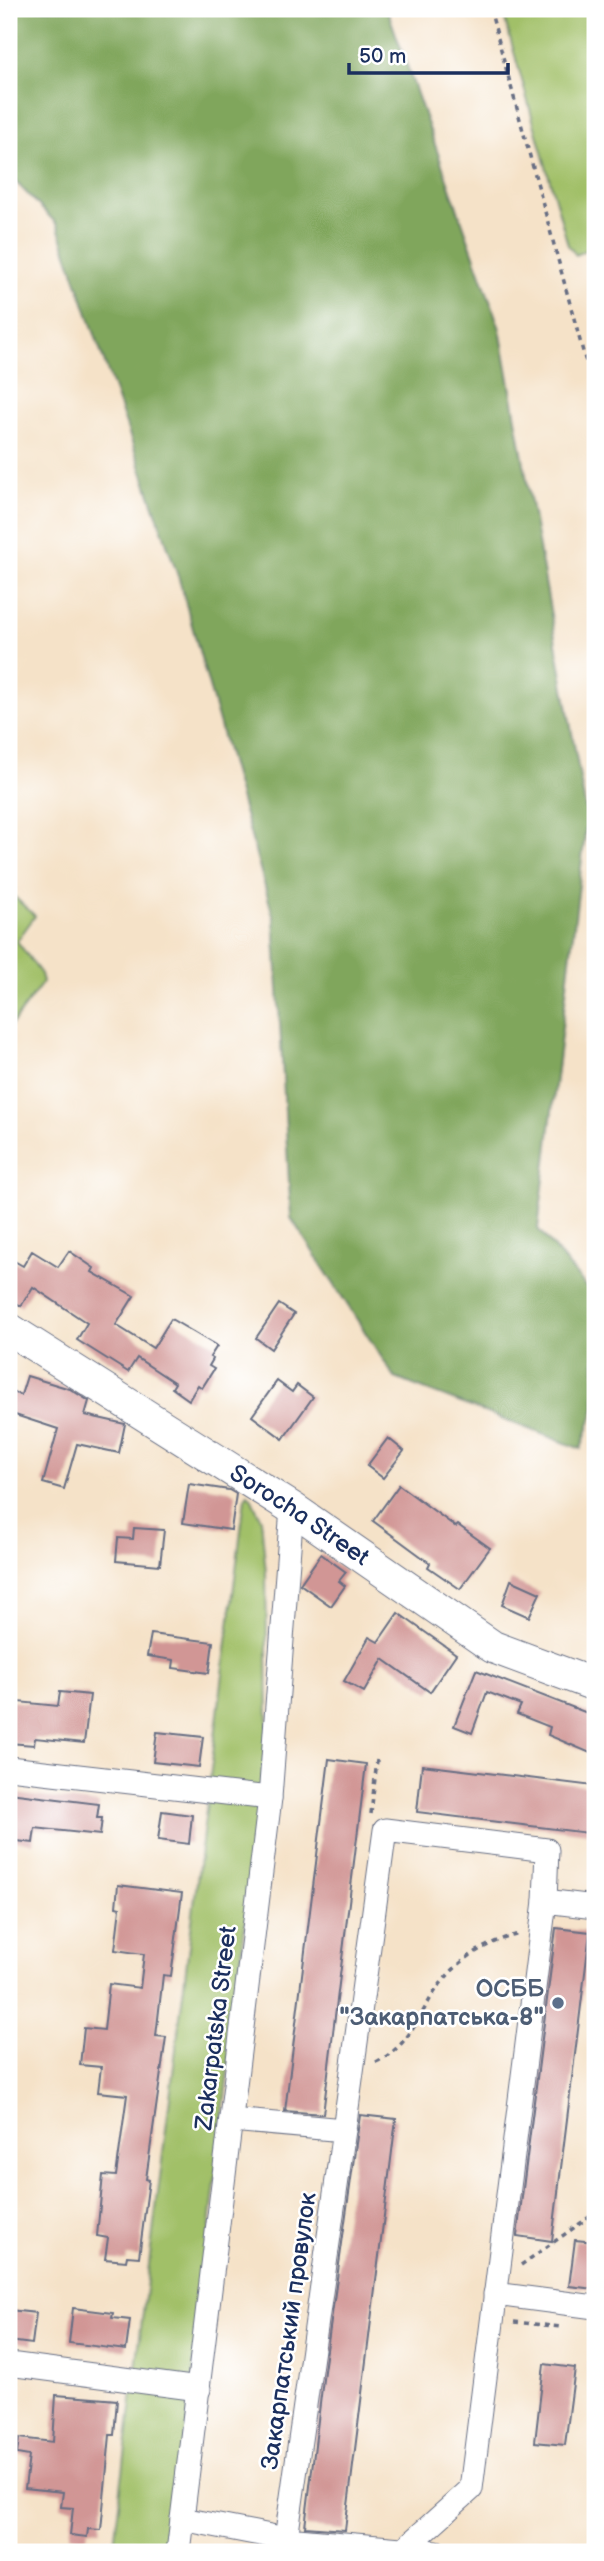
<svg xmlns="http://www.w3.org/2000/svg" width="604" height="2561" viewBox="0 0 604 2561" font-family="'Balsamiq Sans',sans-serif">
	<style>
		.green { fill: #a1c068; stroke: #5e7863; stroke-width: 2 }
		.forest { fill: #80a65c; stroke: #4e6a5d; stroke-width: 2 }
		.building { fill: #d19695 }
		.lines { fill: none; stroke-linecap: round; stroke-linejoin: round }
		.minor-casing { stroke: #676e83; stroke-width: 25 }
		.secondary-casing { stroke: #676e83; stroke-width: 34 }
		.path { stroke: #676e83; stroke-width: 3.5; stroke-dasharray: 5 5; stroke-linecap: butt }
		.minor { stroke: #fff; stroke-width: 23 }
		.secondary { stroke: #fff; stroke-width: 32 }
		.service-dot { fill: #5c6f8a; stroke: #fff; stroke-width: 2.5 }
		.labels { text-anchor: middle; dominant-baseline: central; stroke-width: 5; stroke-linejoin: round; paint-order: stroke }
		.street-label { font-size: 24px; fill: #1b2f5e; stroke: #fff }
		.service-label { font-size: 24px; font-weight: bold; fill: #4e5e75; stroke: #fff; text-anchor: end }
	</style>
	<rect width="100%" height="100%" fill="#fff"/>
	<filter id="ink" filterUnits="userSpaceOnUse"><feTurbulence type="fractalNoise" baseFrequency=".0143" numOctaves="2"/><feDisplacementMap in="SourceGraphic" scale="14" xChannelSelector="R" yChannelSelector="G"/><feConvolveMatrix kernelMatrix="1 2 1 2 8 2 1 2 1" color-interpolation-filters="sRGB"/></filter>
	<filter id="wash" filterUnits="userSpaceOnUse"><feTurbulence type="fractalNoise" baseFrequency=".00686" numOctaves="4" result="noise"/><feDisplacementMap in="SourceGraphic" scale="28" xChannelSelector="R" yChannelSelector="G"/><feGaussianBlur stdDeviation="1.57" result="paint"/><feColorMatrix in="noise" values="0 0 0 0 0 0 0 0 0 0 0 0 0 0 0 0 0 1.4 0 .05"/><feComposite in="paint" operator="in"/></filter>
	<g filter="url(#wash)">
		<rect width="100%" height="100%" fill="#f5e2c8"/>
		<g class="green">
			<polygon points="502,9 595,9 595,245 576,255 568,245"/>
			<polygon points="9,892 35,916 17,941 41,974 43,982 9,1028"/>
			<polygon points="248,1494 252,1499 261,1519 266,1573 268,1728 172,2552 113,2552 245,1498"/>
		</g>
		<polygon class="forest" points="9,9 387,9 500,329 587,817 538,1229 595,1297 595,1408 581,1449 395,1378 291,1218 274,919 179,579 57,224 9,175"/>
		<g id="blocks">
			<g class="building">
				<polygon points="32,1251 58,1267 69,1251 94,1268 92,1272 134,1296 116,1325 153,1348 171,1319 217,1346 210,1357 213,1359 209,1366 214,1369 202,1388 198,1385 189,1400 172,1388 175,1383 137,1358 128,1372 77,1340 87,1323 33,1287 21,1306 9,1298 9,1258 23,1266"/>
				<polygon points="279,1304 294,1314 271,1349 256,1338"/>
				<polygon points="27,1376 70,1389 89,1401 85,1415 125,1424 119,1453 77,1444 64,1489 43,1483 58,1429 9,1413 9,1391 21,1395"/>
				<polygon points="277,1381 292,1392 297,1385 313,1397 283,1439 252,1416"/>
				<polygon points="388,1438 404,1451 383,1478 367,1466"/>
				<polygon points="189,1484 229,1490 236,1494 231,1530 183,1523"/>
				<polygon points="399,1485 456,1527 458,1525 490,1548 460,1589 428,1567 430,1563 373,1521"/>
				<polygon points="134,1528 164,1530 160,1565 116,1561 118,1538 133,1539"/>
				<polygon points="321,1554 346,1572 339,1581 345,1586 331,1606 300,1584"/>
				<polygon points="511,1580 540,1593 529,1617 502,1605"/>
				<polygon points="398,1613 456,1654 430,1692 383,1659 364,1692 344,1681 369,1637 378,1642"/>
				<polygon points="151,1634 213,1642 209,1673 173,1668 174,1660 147,1656"/>
				<polygon points="476,1670 595,1716 595,1755 548,1735 550,1727 517,1714 521,1705 487,1692 472,1733 454,1726"/>
				<polygon points="60,1692 90,1695 84,1743 35,1738 34,1745 9,1743 9,1701 58,1706"/>
				<polygon points="157,1732 203,1737 199,1767 153,1762"/>
				<polygon points="329,1759 366,1764 323,2114 285,2111"/>
				<polygon points="422,1765 594,1786 588,1833 417,1812"/>
				<polygon points="9,1793 99,1804 97,1818 102,1818 100,1835 35,1828 33,1843 9,1840"/>
				<polygon points="162,1811 192,1815 189,1844 158,1840"/>
				<polygon points="118,1885 182,1893 171,1976 163,1975 156,2036 166,2037 146,2179 149,2180 139,2257 127,2256 126,2261 105,2259 108,2238 97,2236 103,2175 116,2176 127,2095 98,2092 101,2067 80,2065 84,2028 104,2030 109,1984 140,1988 144,1954 115,1950 120,1908 116,1907"/>
				<polygon points="556,1928 590,1932 552,2241 517,2236"/>
				<polygon points="360,2115 396,2119 345,2530 305,2527 324,2371"/>
				<polygon points="575,2240 595,2242 595,2289 569,2286"/>
				<polygon points="73,2308 113,2313 112,2318 130,2320 126,2350 69,2343"/>
				<polygon points="9,2310 36,2313 32,2344 9,2341"/>
				<polygon points="544,2364 575,2368 565,2445 535,2442"/>
				<polygon points="56,2395 117,2400 114,2435 110,2435 101,2530 88,2529 87,2537 70,2535 73,2508 61,2507 63,2492 25,2488 29,2456 17,2454 19,2438 53,2442"/>
			</g>
		</g>
	</g>
	<g filter="url(#ink)">
		<use href="#blocks" fill-opacity="0" stroke="#676e83" stroke-width="2"/>
		<g class="lines">
			<defs>
				<g id="minor">
					<polyline points="9,1768 270,1798"/>
					<polyline points="231,2120 344,2130 286,2539 436,2552"/>
					<polyline points="344,2130 385,1830 547,1850 545,1901"/>
					<polyline points="495,2294 595,2307"/>
					<polyline points="9,2364 199,2389"/>
					<polyline points="182,2519 286,2539 285,2552"/>
					<polyline points="404,2549 471,2489 545,1901 595,1907"/>
					<polyline points="178,2552 270,1798 292,1508"/>
				</g>
				<g id="secondary">
					<path id="s1" d="M9 1329 292 1508 493 1647 595 1685"/>
				</g>
			</defs>
			<use href="#minor" class="minor-casing"/>
			<use href="#secondary" class="secondary-casing"/>
			<g class="path">
				<polyline points="490,9 585,359 595,376"/>
				<polyline points="371,1814 377,1760"/>
				<path d="M376 2062C407 2047 415 2024 432 1996 452 1964 482 1943 519 1934"/>
				<polyline points="521,2265 595,2213"/>
				<polyline points="514,2322 562,2327"/>
			</g>
			<use href="#minor" class="minor"/>
			<use href="#secondary" class="secondary"/>
		</g>
	</g>
	<circle class="service-dot" cx="558" cy="2003" r="7"/>
	<g class="labels">
		<g class="street-label">
			<text stroke="none"><textPath href="#s1" startOffset="345">Sorocha Street</textPath></text>
			<text transform="translate(216 2028) rotate(-83)">Zakarpatska Street</text>
			<text transform="translate(289 2331) rotate(-82)">Закарпатський провулок</text>
		</g>
		<g class="service-label">
			<text x="544" y="1989">ОСББ<tspan x="544" dy="28">"Закарпатська-8"</tspan></text>
		</g>
	</g>
	<rect width="604" height="2561" fill="none" stroke="#fff" stroke-width="35"/>
	<path d="M349 63v10h159v-10" fill="none" stroke="#1b2f5e" stroke-width="3.5"/>
	<text x="359" y="63" font-size="21" fill="#1b2f5e" stroke="#ffffff" stroke-width="5" paint-order="stroke">50 m</text>
</svg>
